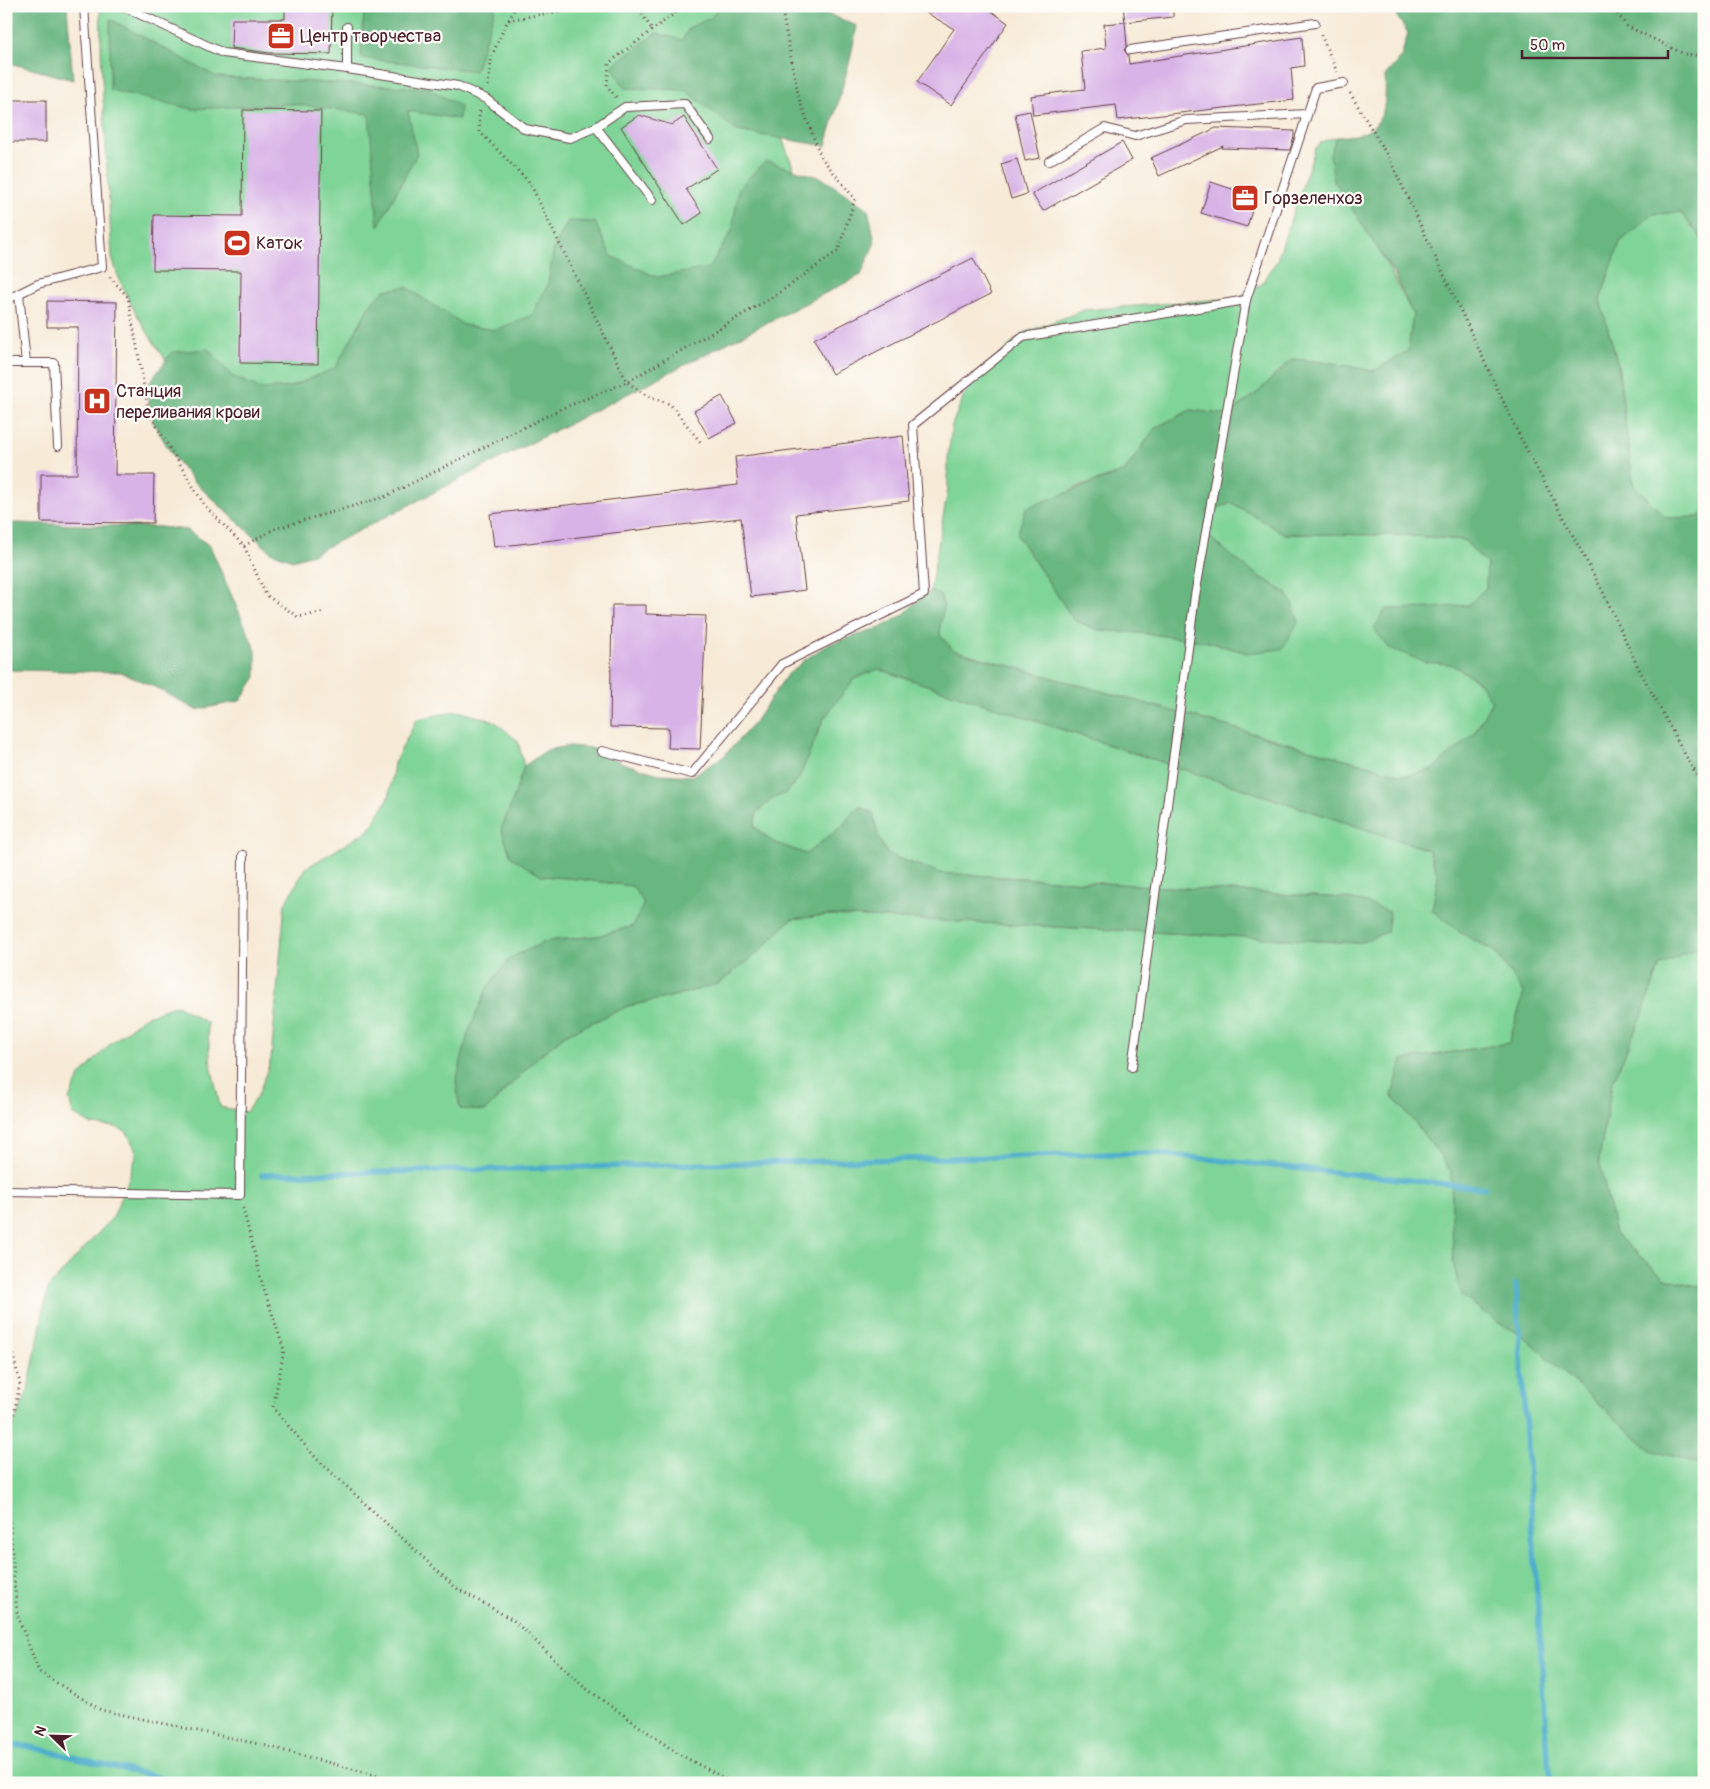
<svg xmlns="http://www.w3.org/2000/svg" width="1710" height="1789" viewBox="0 0 1710 1789" font-family="Pangolin,sans-serif">
	<style>
		.green { fill: #7fd497; stroke: #647a61 }
		.forest { fill: #67b680; stroke: #586a56 }
		.lines { fill: none; stroke-linecap: round; stroke-linejoin: round }
		.stream { stroke: #4badca; stroke-width: 5.5 }
		.building { fill: #d8b3e7 }
		.lane-casing { stroke: #643e45; stroke-width: 10 }
		.path { stroke: #643e45; stroke-width: 3; stroke-dasharray: 1 4; stroke-linecap: butt }
		.lane { stroke: #fff; stroke-width: 8 }
		.labels { text-anchor: middle; dominant-baseline: central; stroke-width: 4.5; stroke-linejoin: round; paint-order: stroke }
		.poi-label { font-size: 18px; fill: #4a1f2b; stroke: #fdfcf7; text-anchor: start }
	</style>
	<rect width="100%" height="100%" fill="#fdfcf7"/>
	<filter id="ink" filterUnits="userSpaceOnUse"><feTurbulence type="fractalNoise" baseFrequency=".02" numOctaves="2"/><feDisplacementMap in="SourceGraphic" scale="10" xChannelSelector="R" yChannelSelector="G"/><feConvolveMatrix kernelMatrix="1 2 1 2 8 2 1 2 1" color-interpolation-filters="sRGB"/></filter>
	<filter id="wash" filterUnits="userSpaceOnUse"><feTurbulence type="fractalNoise" baseFrequency=".0096" numOctaves="4" result="noise"/><feDisplacementMap in="SourceGraphic" scale="20" xChannelSelector="R" yChannelSelector="G"/><feGaussianBlur stdDeviation="1.12" result="paint"/><feColorMatrix in="noise" values="0 0 0 0 0 0 0 0 0 0 0 0 0 0 0 0 0 1.4 0 .05"/><feComposite in="paint" operator="in"/></filter>
	<g filter="url(#wash)">
		<rect width="100%" height="100%" fill="#f7ebd8"/>
		<g class="green">
			<path d="M100 6H768L765 94 805 198 802 233 396 430 185 386C156 347 126 305 112 258L102 78Z"/>
			<polygon points="1336,137 1330,155 1413,315 1408,351 1374,371 1332,363 1292,359 1258,392 1228,415 1191,410 1155,428 1125,471 1073,489 1017,535 1074,620 1098,630 1151,634 1209,642 1248,653 1288,594 1248,569 1209,537 1207,511 1232,503 1285,534 1402,535 1464,540 1487,564 1486,588 1468,606 1433,608 1425,662 1451,664 1478,681 1492,701 1474,734 1433,769 1406,776 953,650 940,635 940,625 944,607 940,595 930,591 948,489 948,457 952,425 965,393 990,364 1022,334 1084,310 1237,298 1263,283 1277,260 1315,149 1323,141"/>
			<polygon points="1680,212 1700,236 1704,246 1704,510 1700,517 1666,518 1633,484 1618,365 1600,300 1620,242 1653,214"/>
			<polygon points="878,669 1429,850 1438,876 1432,910 1461,933 1495,952 1524,993 1509,1043 1403,1060 1392,1096 1417,1125 1451,1171 1453,1262 1497,1322 1522,1335 1650,1450 1704,1465 1704,1783 6,1783 6,1438 9,1435 28,1390 48,1288 113,1217 126,1186 137,1153 127,1132 116,1127 92,1125 73,1114 69,1099 79,1077 110,1044 144,1017 177,1005 207,1023 211,1065 220,1107 246,1112 259,1093 271,1059 285,903 306,868 369,830 389,797 394,763 417,719 458,711 494,721 518,741 524,766 514,797 541,876 579,879 632,886 644,903 633,926 597,936 547,941 456,1082 460,1109 485,1111 539,1056 565,1035 628,1006 670,997 718,984 758,953 791,919 830,915 1359,943 1387,932 1367,903 1344,898 940,873 887,854 878,837 873,813 859,806 841,827 806,854 773,842 754,826 757,812 773,798 786,793 799,778 824,718 854,679"/>
			<polygon points="1704,945 1704,1288 1665,1278 1615,1234 1599,1160 1612,1083 1641,1018 1660,965"/>
		</g>
		<g class="forest">
			<polygon points="6,6 67,6 73,80 6,62"/>
			<polygon points="395,6 494,6 495,10 475,71 361,58 364,13 396,14"/>
			<polygon points="720,6 809,6 857,26 850,60 826,146 737,131 685,90 625,88 612,66 656,33 682,40 690,27 711,18"/>
			<path d="M1386 6H1699L1704 15V246L1700 236 1680 212 1653 214 1620 242 1600 300 1618 365 1633 484 1666 518 1700 517 1704 510V945L1660 965 1641 1018 1612 1083 1599 1160 1615 1234 1665 1278 1704 1288V1465L1650 1450 1522 1335 1497 1322 1462 1296 1453 1262 1451 1171 1417 1125 1392 1096 1402 1060 1509 1043 1524 993 1495 952 1461 933 1432 910 1438 876 1429 850 878 669 854 679 824 718 799 778 786 793 773 798 757 812 754 827 773 842 806 854 841 827 859 806 873 813 878 837 887 854 940 873 1344 898 1367 903 1390 912 1387 932 1359 943 830 915 791 919 758 953 718 984 670 997 628 1006 565 1035 539 1056 485 1111 460 1109 456 1082 468 1033 488 986 510 958 547 941 597 936 633 926 644 903 632 886 579 879 541 876 511 857 501 829 514 797 524 766 547 750 570 746 591 748 625 764 659 774 692 776 723 757 755 722 786 676 806 659 827 645 880 628 903 615 920 598 930 591 940 595 944 607 940 625V635L953 650 1406 776 1433 769 1474 734 1492 701 1478 681 1451 664 1425 662 1389 648 1374 629 1386 609 1433 608 1468 605 1486 588 1487 564 1464 540 1402 535 1285 534 1232 503 1207 511 1209 537 1248 569 1288 594 1299 621 1282 649 1248 653 1209 642 1151 634 1098 630 1074 620 1017 535 1026 508 1125 471 1155 428 1191 410 1228 415 1258 392 1292 359 1332 363 1374 371 1408 351 1413 315 1394 274 1334 181 1330 155 1336 137C1343 136 1353 136 1360 134 1387 125 1386 100 1385 76L1401 57 1408 33 1392 9Z"/>
			<polygon points="110,19 217,77 428,88 460,106 459,119 408,111 417,154 378,227 369,114 294,104 192,109 110,90"/>
			<polygon points="766,161 822,178 868,209 875,242 861,275 313,554 292,560 271,552 195,483 173,456 154,424 146,388 172,352 208,349 232,376 262,389 290,387 335,368 371,303 385,290 406,287 464,325 496,330 532,315 548,284 554,247 568,221 595,222 611,256 657,277 709,268 732,231 739,187"/>
			<polygon points="6,520 12,523 161,527 187,530 210,546 256,651 256,677 240,701 196,710 159,689 121,672 6,670"/>
		</g>
		<g class="lines">
			<g class="stream">
				<polyline points="262,1175 1150,1153 1485,1188"/>
				<polyline points="1516,1284 1549,1772 1552,1783"/>
				<polyline points="6,1746 26,1746 183,1783"/>
			</g>
		</g>
		<g id="blocks">
			<g class="building">
				<polygon points="285,6 332,6 331,54 270,53 231,48 232,19 285,19"/>
				<polygon points="915,6 984,6 1008,23 951,105 917,82 954,29"/>
				<polygon points="1123,6 1173,6 1173,17 1125,22"/>
				<polygon points="1125,22 1127,45 1124,50 1128,55 1129,64 1302,37 1304,66 1291,68 1294,100 1118,120 1116,105 1033,115 1031,96 1085,89 1081,51 1106,48 1104,24"/>
				<rect x="6" y="100" width="40" height="42"/>
				<polygon points="243,110 321,111 318,364 240,363 241,271 153,270 154,215 242,216"/>
				<polygon points="1030,111 1040,158 1025,161 1015,114"/>
				<polygon points="639,115 672,125 684,117 717,169 686,189 702,213 684,225 621,127"/>
				<polygon points="1216,128 1294,131 1294,136 1290,150 1222,148 1223,146 1159,176 1151,158"/>
				<polygon points="1122,142 1132,160 1043,211 1032,194"/>
				<polygon points="1017,159 1027,194 1011,199 1001,164"/>
				<polygon points="1211,182 1256,197 1247,227 1201,213"/>
				<polygon points="973,258 991,294 832,374 814,339"/>
				<polygon points="47,301 117,302 115,475 154,475 153,523 41,522 41,474 77,474 78,327 47,327"/>
				<polygon points="722,396 737,423 709,438 694,411"/>
				<polygon points="903,436 909,501 796,514 805,590 751,597 741,518 494,547 490,514 738,485 735,457"/>
				<polygon points="612,605 646,605 646,614 706,616 700,749 668,748 669,728 610,727"/>
			</g>
		</g>
	</g>
	<g filter="url(#ink)">
		<use href="#blocks" fill-opacity="0" stroke="#643e45" stroke-width="1"/>
		<g class="lines">
			<defs>
				<g id="lane">
					<polyline points="122,6 223,53 347,69 458,86 486,99 525,129 570,138 596,127 625,107 685,104 710,139"/>
					<polyline points="347,27 347,69"/>
					<polyline points="1130,50 1315,23"/>
					<polyline points="596,127 652,200"/>
					<polyline points="1049,161 1105,128 1135,136 1186,120 1307,114"/>
					<polyline points="19,294 26,363"/>
					<polyline points="6,300 38,284 102,267 84,6"/>
					<polyline points="6,363 54,363 58,446"/>
					<polyline points="602,751 692,774 782,664 924,594 913,425 1023,337 1246,300"/>
					<polyline points="1132,1067 1195,596 1246,300 1316,88 1344,83"/>
					<polyline points="6,1191 240,1195 243,855"/>
				</g>
			</defs>
			<use href="#lane" class="lane-casing"/>
			<g class="path">
				<polyline points="636,6 652,29"/>
				<polyline points="1611,6 1627,26 1684,54 1704,56"/>
				<polyline points="509,20 516,6"/>
				<polyline points="1321,35 1337,72"/>
				<polyline points="488,86 492,55 508,20 579,8 583,6"/>
				<polyline points="1350,93 1390,160 1519,435 1603,592 1638,667 1704,790"/>
				<polyline points="616,97 607,86 609,63 684,6"/>
				<polyline points="480,111 479,114 480,132 530,183 627,382 647,396 670,404 702,444"/>
				<polyline points="110,277 128,297 149,414 205,506 244,546 266,595 298,617 325,612"/>
				<polyline points="244,546 274,529 384,497 563,408 627,382 776,295 838,251 855,199 821,157 799,99 781,6"/>
				<polyline points="1694,769 1704,776"/>
				<polyline points="243,1208 262,1283 284,1350 273,1408 317,1459 456,1588 513,1620 584,1687 677,1753 733,1783"/>
				<polyline points="6,1348 12,1352 20,1383 6,1455"/>
				<polyline points="6,1477 17,1614 39,1672 101,1710 263,1745 378,1776 396,1783"/>
			</g>
			<use href="#lane" class="lane"/>
		</g>
	</g>
	<defs>
		<symbol id="office-square" viewBox="-11 -11 22 22"><rect x="-9" y="-9" width="18" height="18" rx="4" fill="#c8321e" stroke="#fdfcf7"/><path d="M-6-3h4V-5.5h4V-3h4V5H-6ZM-1-4.5V-3h2v-1.5ZM-6 0V1H6V0Z" fill="#fff"/></symbol>
		<symbol id="stadium-square" viewBox="-11 -11 22 22"><rect x="-9" y="-9" width="18" height="18" rx="4" fill="#c8321e" stroke="#fdfcf7"/><path d="M0-5a6.5 5 0 1 0 0 10a6.5 5 0 1 0 0-10ZM-3.5-1.8h7v3.6h-7Z" fill="#fff"/></symbol>
		<symbol id="hospital-square" viewBox="-11 -11 22 22"><rect x="-9" y="-9" width="18" height="18" rx="4" fill="#c8321e" stroke="#fdfcf7"/><path d="M-5-5h3v3.5h4V-5h3V5h-3V1.5h-4V5h-3Z" fill="#fff"/></symbol>
	</defs>
	<g fill-rule="evenodd">
		<use href="#office-square" x="265" y="20" width="32" height="32"/>
		<use href="#office-square" x="1229" y="182" width="32" height="32"/>
		<use href="#stadium-square" x="221" y="227" width="32" height="32"/>
		<use href="#hospital-square" x="81" y="385" width="32" height="32"/>
	</g>
	<g class="labels">
		<g class="poi-label">
			<text x="300" y="36">Центр творчества</text>
			<text x="1264" y="198">Горзеленхоз</text>
			<text x="256" y="243">Каток</text>
			<text x="116" y="391">Станция<tspan x="116" dy="21">переливания крови</tspan></text>
		</g>
	</g>
	<rect width="1710" height="1789" fill="none" stroke="#fdfcf7" stroke-width="25"/>
	<g transform="translate(52 1736) rotate(293)" stroke="#fdfcf7" stroke-width="4" paint-order="stroke">
	<path d="M0-4L9 19L0 12L-9 19Z" fill="#4a1f2b"/>
	<text y="-8" font-size="14" font-weight="bold" text-anchor="middle" fill="#4a1f2b">N</text>
	</g>
	<path d="M1522 50v8h146v-8" fill="none" stroke="#4a1f2b" stroke-width="2.5"/>
	<text x="1530" y="50" font-size="15" fill="#4a1f2b" stroke="#fdfcf7" stroke-width="4" paint-order="stroke">50 m</text>
</svg>
